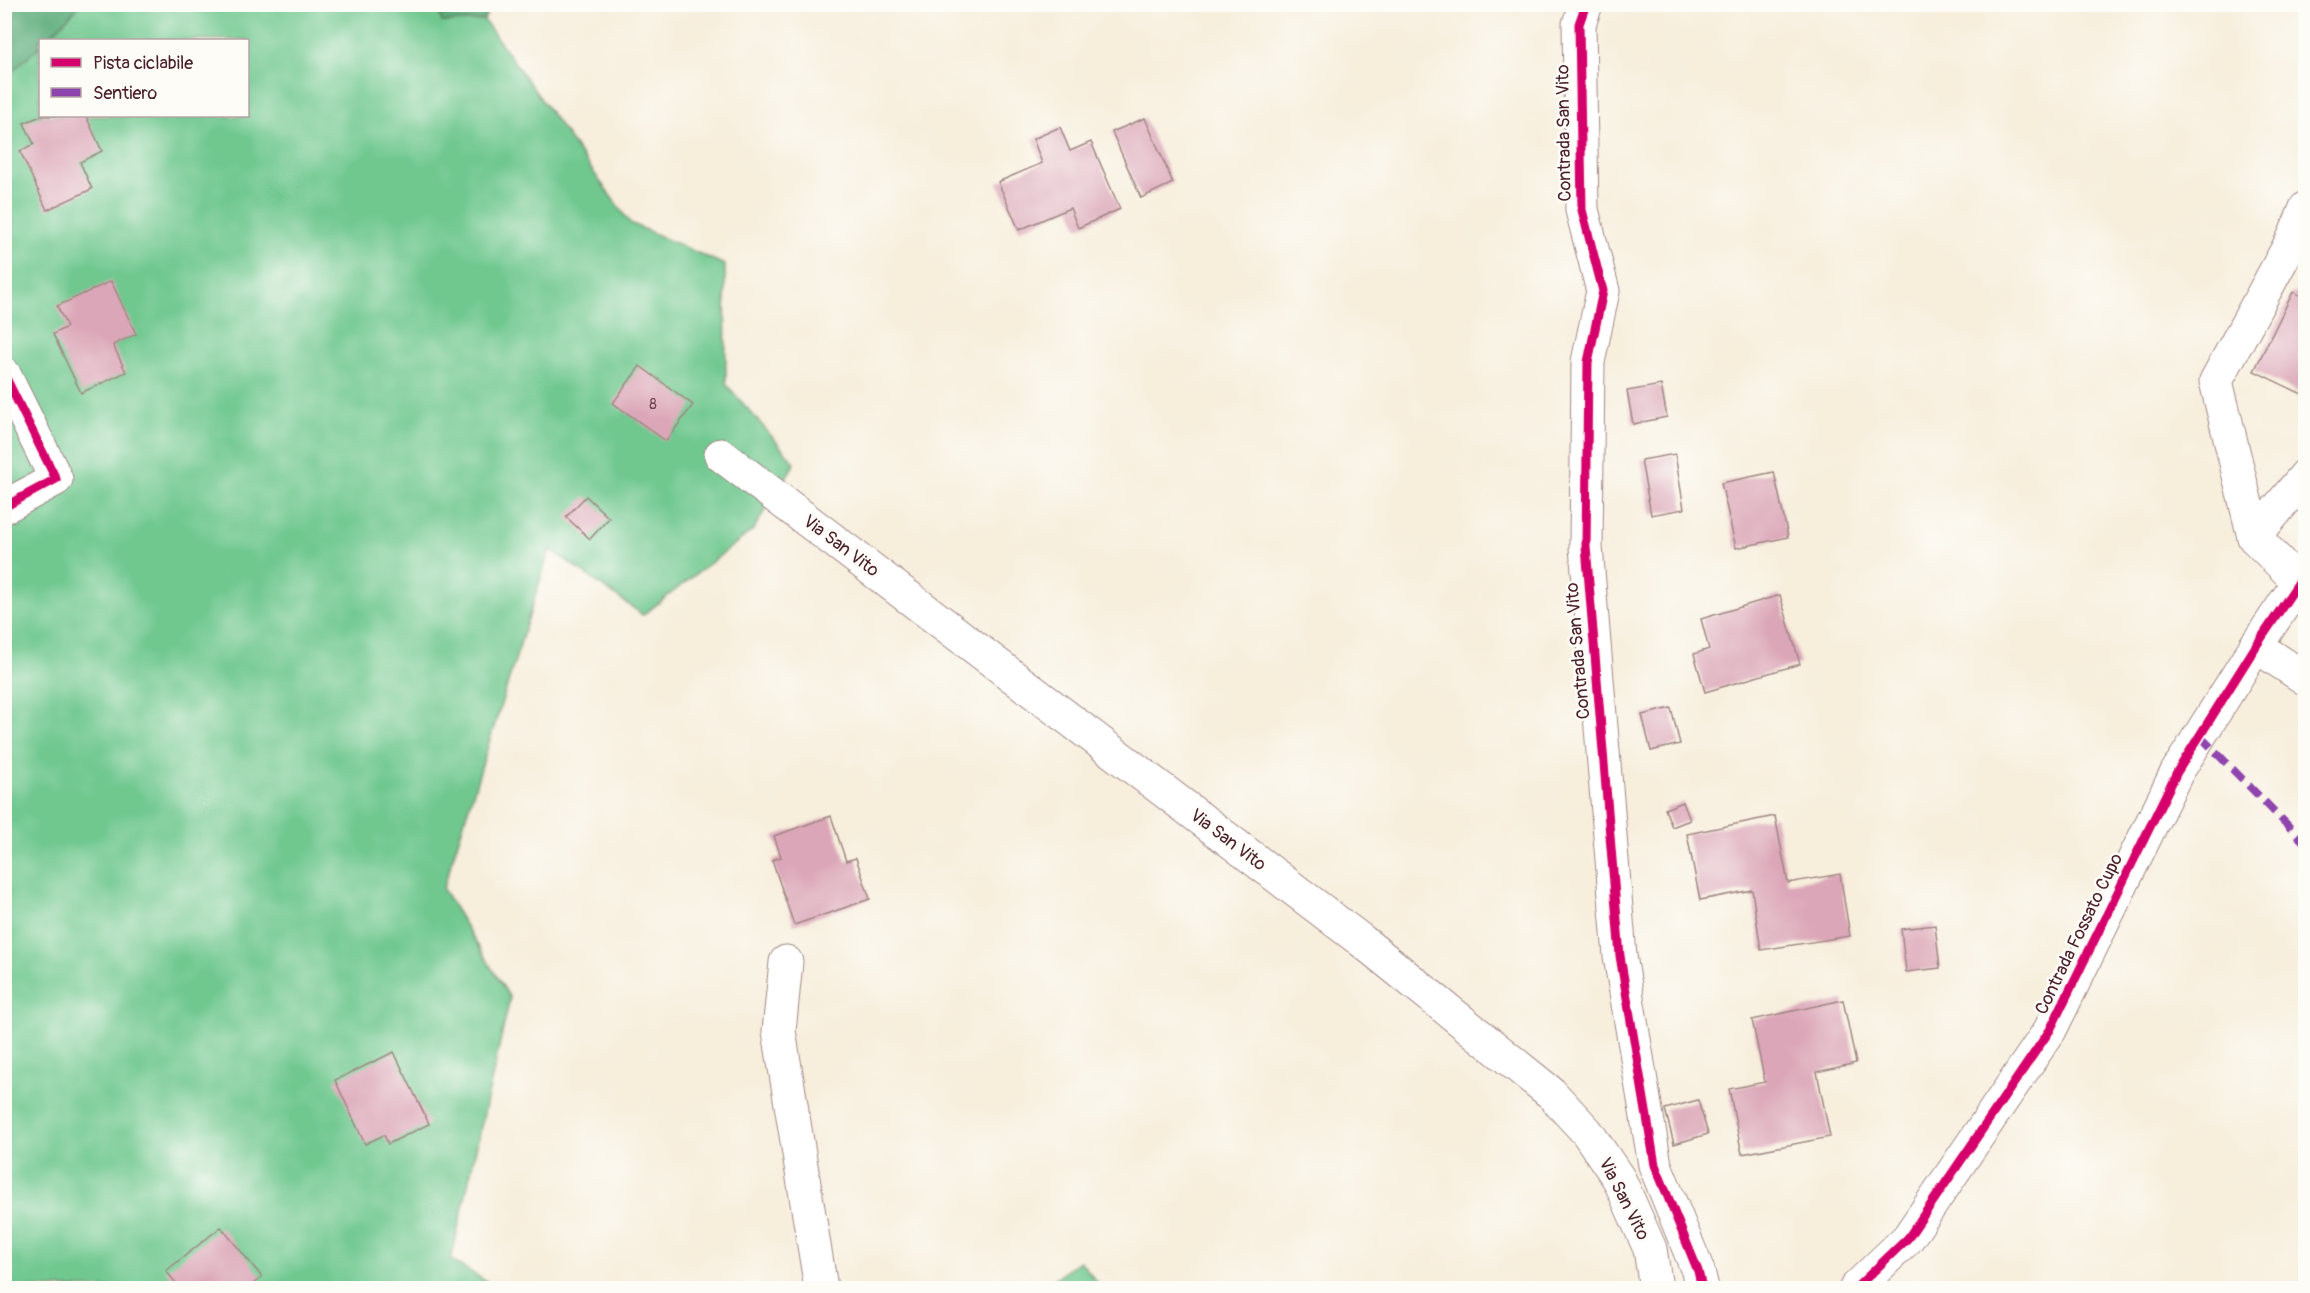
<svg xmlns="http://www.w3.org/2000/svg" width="2310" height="1293" viewBox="0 0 2310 1293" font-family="Pangolin,sans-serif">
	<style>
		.green { fill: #6fc88f; stroke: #5c745d; stroke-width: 1.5 }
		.forest { fill: #5bac7a; stroke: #526652; stroke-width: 1.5 }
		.building { fill: #dba6b8 }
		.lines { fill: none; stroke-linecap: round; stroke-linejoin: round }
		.minor-casing { stroke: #a08684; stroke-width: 35 }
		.minor { stroke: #fff; stroke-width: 33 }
		.quiet { stroke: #8e44ad; stroke-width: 8; stroke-dasharray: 15 8; stroke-linecap: butt }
		.cycleway-casing { stroke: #fdfcf7; stroke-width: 13 }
		.cycleway { stroke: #d6006c; stroke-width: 9 }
		.labels { text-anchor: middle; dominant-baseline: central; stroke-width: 5; stroke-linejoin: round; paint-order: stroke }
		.number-label { font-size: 15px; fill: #6e414e }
		.street-label { font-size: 18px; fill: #4a1f2b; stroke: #fdfcf7 }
	</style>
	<rect width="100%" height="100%" fill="#fdfcf7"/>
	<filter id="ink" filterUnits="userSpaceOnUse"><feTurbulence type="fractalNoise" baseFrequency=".0167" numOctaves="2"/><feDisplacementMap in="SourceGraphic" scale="12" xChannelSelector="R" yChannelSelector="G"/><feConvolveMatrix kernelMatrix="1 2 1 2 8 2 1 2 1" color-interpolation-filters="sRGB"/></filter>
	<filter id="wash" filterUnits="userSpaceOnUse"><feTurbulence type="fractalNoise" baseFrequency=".008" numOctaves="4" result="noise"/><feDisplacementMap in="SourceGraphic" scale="24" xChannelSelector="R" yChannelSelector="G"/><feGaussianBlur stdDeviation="1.35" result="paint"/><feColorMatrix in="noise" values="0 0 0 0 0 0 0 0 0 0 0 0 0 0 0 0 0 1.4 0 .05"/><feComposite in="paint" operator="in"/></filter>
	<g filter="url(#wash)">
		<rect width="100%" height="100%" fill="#f7eedc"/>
		<g class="green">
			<polygon points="80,5 437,5 442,22 484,20 630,223 725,265 726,384 795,463 753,530 643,615 550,549 443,889 510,998 451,1260 497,1288 5,1288 4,78 40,46 40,116 248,116 248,40 46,40"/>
			<polygon points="1080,1261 1102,1288 1042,1288"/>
		</g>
		<g class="forest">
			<polygon points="5,4 80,4 80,5 46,40 40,40 40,46 5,78"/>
			<polygon points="437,5 437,4 492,5 484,20 442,22"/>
		</g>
		<g id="blocks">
			<g class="building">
				<polygon points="41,116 86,116 102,151 80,162 92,189 47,210 20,151 34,144 24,123"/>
				<polygon points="1145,118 1173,183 1141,198 1112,132"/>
				<polygon points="1060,127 1070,151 1091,142 1120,209 1078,228 1070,208 1019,230 998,182 1042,163 1033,139"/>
				<polygon points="111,281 136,334 113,345 126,372 81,393 53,334 67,327 57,306"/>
				<polygon points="2293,292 2306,298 2306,396 2254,371"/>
				<polygon points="640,366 693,405 666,441 613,403"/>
				<polygon points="1661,385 1667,417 1633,424 1627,391"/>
				<polygon points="1675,454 1684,509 1651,515 1641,460"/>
				<polygon points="1774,472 1788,537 1736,548 1721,483"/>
				<polygon points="586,496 609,518 590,539 566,517"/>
				<polygon points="1780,595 1800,664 1705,692 1694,654 1709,649 1701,619"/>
				<polygon points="1671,708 1680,744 1651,751 1642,715"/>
				<polygon points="1683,802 1690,820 1672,827 1665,809"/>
				<polygon points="831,816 846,861 856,858 870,899 794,925 772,860 781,857 774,836"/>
				<polygon points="1775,816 1788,883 1840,874 1850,936 1761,950 1752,890 1700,900 1687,834"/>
				<polygon points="1935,925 1940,968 1906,972 1901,929"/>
				<polygon points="1843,1000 1856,1063 1817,1072 1830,1137 1742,1154 1729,1089 1765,1082 1752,1020"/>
				<polygon points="394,1052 429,1124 388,1144 384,1135 365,1144 335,1080"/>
				<polygon points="1698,1100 1708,1134 1674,1144 1665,1109"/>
				<polygon points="221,1227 262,1277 248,1288 180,1288 166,1271"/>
			</g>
		</g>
	</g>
	<g filter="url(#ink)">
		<use href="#blocks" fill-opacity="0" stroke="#a08684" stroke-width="1.5"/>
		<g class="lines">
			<defs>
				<g id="minor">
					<polyline points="1586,4 1579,24 1582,210 1603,291 1588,362 1586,547 1620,956 1655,1165 1698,1271 1702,1288"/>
					<polyline points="4,374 56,479 4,507"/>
					<polyline points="721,455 1362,941 1551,1093 1587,1132 1619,1179 1650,1249 1656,1288"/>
					<polyline points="2254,537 2306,475"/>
					<polyline points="2299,582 2254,537 2216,381 2294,237 2306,208"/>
					<polyline points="2256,646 2306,679"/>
					<polyline points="786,962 779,1031 821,1288"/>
					<polyline points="1856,1288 1908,1238 2050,1030 2177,772 2256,646 2299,582 2306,576"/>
				</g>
			</defs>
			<use href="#minor" class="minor-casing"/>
			<use href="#minor" class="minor"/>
			<polyline class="quiet" points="2200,736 2306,844"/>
			<defs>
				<g id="cycleway">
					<polyline points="1586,4 1579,24 1582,210 1603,291 1588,362 1586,547 1620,956 1655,1165 1698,1271 1702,1288"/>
					<polyline points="4,374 56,479 4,507"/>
					<polyline points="1856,1288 1908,1238 2050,1030 2177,772 2256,646 2299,582 2306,576"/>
				</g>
			</defs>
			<use href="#cycleway" class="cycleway-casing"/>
			<use href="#cycleway" class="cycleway"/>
		</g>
	</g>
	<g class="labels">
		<g class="number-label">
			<text x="653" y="404">8</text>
		</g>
		<g class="street-label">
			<text transform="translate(1564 133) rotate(-91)">Contrada San Vito</text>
			<text transform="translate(841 546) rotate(37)">Via San Vito</text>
			<text transform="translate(1578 651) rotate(-95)">Contrada San Vito</text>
			<text transform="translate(1228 840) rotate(37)">Via San Vito</text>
			<text transform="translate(2079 934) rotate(-64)">Contrada Fossato Cupo</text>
			<text transform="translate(1624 1199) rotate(63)">Via San Vito</text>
		</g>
	</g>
	<rect width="2310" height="1293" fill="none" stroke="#fdfcf7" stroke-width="24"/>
	<rect x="39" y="39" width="210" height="78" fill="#fdfcf7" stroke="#b5a4a5" stroke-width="1.5"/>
	<rect x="51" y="58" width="30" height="9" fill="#d6006c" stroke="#b5a4a5" stroke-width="1.5"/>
	<text x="93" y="69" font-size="18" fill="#4a1f2b">Pista ciclabile</text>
	<rect x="51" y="88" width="30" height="9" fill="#8e44ad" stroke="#b5a4a5" stroke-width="1.5"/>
	<text x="93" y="99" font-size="18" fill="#4a1f2b">Sentiero</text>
</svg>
